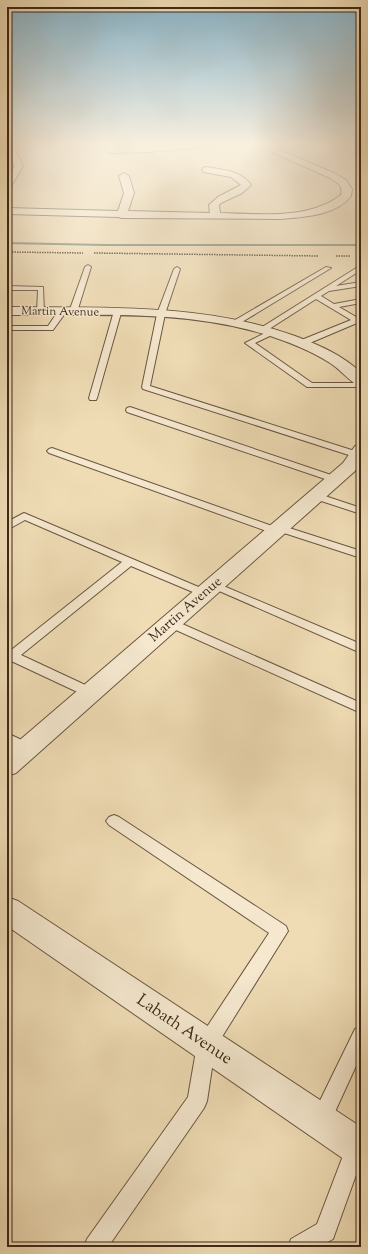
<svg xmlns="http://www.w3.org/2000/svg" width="368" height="1254" viewBox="0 0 368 1254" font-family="'Sorts Mill Goudy',serif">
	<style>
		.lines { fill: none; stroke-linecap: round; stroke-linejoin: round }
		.stream { fill: #76816e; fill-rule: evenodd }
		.lane-casing { stroke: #6a5640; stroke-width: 2 }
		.street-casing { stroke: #6a5640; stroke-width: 2 }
		.path-far1 { stroke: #3e2919; stroke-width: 1; stroke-dasharray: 1.5 1; stroke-linecap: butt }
		.path { stroke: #3e2919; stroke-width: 1.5; stroke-dasharray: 1.5 1; stroke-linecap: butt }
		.lane { fill: #f5e8cf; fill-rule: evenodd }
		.street { fill: #f5e8cf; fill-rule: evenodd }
		.labels { text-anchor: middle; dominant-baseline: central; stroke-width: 3; stroke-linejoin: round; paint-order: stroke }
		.far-street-label { font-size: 12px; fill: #3e2919; stroke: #f5e8cf }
		.street-label { font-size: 14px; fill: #3e2919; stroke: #f5e8cf }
		.near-street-label { font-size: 17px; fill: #3e2919; stroke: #f5e8cf }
	</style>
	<rect width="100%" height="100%" fill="#efdcb5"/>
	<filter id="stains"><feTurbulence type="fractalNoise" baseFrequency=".005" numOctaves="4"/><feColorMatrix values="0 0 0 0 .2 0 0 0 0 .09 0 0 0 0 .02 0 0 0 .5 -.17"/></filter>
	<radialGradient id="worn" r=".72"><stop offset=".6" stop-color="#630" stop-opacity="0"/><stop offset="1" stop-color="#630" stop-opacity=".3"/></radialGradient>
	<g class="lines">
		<g class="stream">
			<polygon points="333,144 361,156 361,158 329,144"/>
			<polygon points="7,242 105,244 361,244 361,246 105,246 7,244"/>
		</g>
		<defs>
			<g id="lane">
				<polygon points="88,265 91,267 77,312 73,314 70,314 69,312 85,267"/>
				<polygon points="361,265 361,270 336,286 361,282 361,286 329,291 321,296 334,304 361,299 361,303 339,307 358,318 361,317 361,325 357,323 305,345 299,345 299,341 351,320 316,299 266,331 260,331 259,329"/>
				<polygon points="177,267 180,269 165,314 150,386 361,453 361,457 355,457 143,389 142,387 157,314 174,269"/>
				<polygon points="326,267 331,268 237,325 234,325 230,323"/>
				<polygon points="7,286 43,287 44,314 41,314 37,312 38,290 7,290"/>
				<polygon points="59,310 62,310 66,312 53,330 13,330 9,328 13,326 48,326"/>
				<polygon points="114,311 120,311 121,313 97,398 96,400 90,400 89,398"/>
				<polygon points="271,330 277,330 278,332 255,343 312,383 361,383 361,387 307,387 245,343"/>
				<polygon points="130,407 337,477 339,479 334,482 331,481 127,412 126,410 127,408"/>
				<polygon points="52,448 275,527 279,525 283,526 361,551 361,558 281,532 276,534 272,533 49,453 47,451 49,449"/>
				<polygon points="316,493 361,508 361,514 312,498 311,496 312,494"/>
				<polygon points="24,513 208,591 210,593 208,595 200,595 131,566 21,655 96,690 98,693 96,696 91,697 86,696 7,659 7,650 10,651 122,562 25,520 7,530 7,522"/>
				<polygon points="214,582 361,644 361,653 210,587 208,585 210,583"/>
				<polygon points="171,619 361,703 361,713 167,626 165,623 167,620"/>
				<path d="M7 733 32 745 34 749 32 753C23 755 15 749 7 744Z"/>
				<polygon points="114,815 119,817 286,926 288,931 215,1048 207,1101 204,1108 108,1247 84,1247 87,1239 188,1097 197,1045 199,1039 269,933 109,825 106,821 109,817"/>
				<polygon points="361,1026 361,1055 328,1127 321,1130 314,1127 311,1120 314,1113 355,1029"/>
				<polygon points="356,1137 361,1139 361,1161 333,1239 319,1247 288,1247 291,1239 317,1224 349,1140"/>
			</g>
			<g id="street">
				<polygon points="178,144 216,144 212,146 150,152 110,153 106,150 110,147"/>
				<path d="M254 144H266L336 174 346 180 352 189 351 196C336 216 303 217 280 219L122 218 118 217 7 214V208L118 211 124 193 119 176 124 173 129 176 134 193 128 211 210 213 209 205 218 197 241 185 231 177 203 172 202 170 203 168 206 167C223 170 240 170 251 185L242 193 221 203 219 205 220 213C259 214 309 220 341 195 343 185 338 183 330 178Z"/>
				<polygon points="11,147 15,150 23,166 10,188 7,189 7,178 15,166 7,150"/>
				<path d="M7 307C104 308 203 303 295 336 319 345 343 355 361 373V387C352 384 340 369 330 363 310 350 286 341 264 334 181 309 92 316 7 315Z"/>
				<polygon points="361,445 361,462 355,471 16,773 7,776 7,751 343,463 355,446"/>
				<polygon points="7,897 18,901 361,1127 361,1167 348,1162 7,926"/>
			</g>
		</defs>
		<use href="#lane" class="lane-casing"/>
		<use href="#street" class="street-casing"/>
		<g class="path-far1">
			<polyline points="65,144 66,147"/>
			<polyline points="29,149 38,148 35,144"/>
		</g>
		<g class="path">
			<polyline points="7,252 83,253"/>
			<polyline points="94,253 319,256"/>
			<polyline points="336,256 351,256"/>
		</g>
		<use href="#lane" class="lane"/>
		<use href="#street" class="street"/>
	</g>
	<linearGradient id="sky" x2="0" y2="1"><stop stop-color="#89b7ce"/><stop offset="0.45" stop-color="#f8efde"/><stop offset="1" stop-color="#f8efde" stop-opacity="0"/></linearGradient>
	<rect width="368" height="320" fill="url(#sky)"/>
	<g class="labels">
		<g class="far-street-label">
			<text transform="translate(60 312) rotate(1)">Martin Avenue</text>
		</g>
		<g class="street-label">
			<text transform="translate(186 610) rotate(-41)">Martin Avenue</text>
		</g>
		<g class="near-street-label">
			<text transform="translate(184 1030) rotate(34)">Labath Avenue</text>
		</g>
	</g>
	<rect width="368" height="1254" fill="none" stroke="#efdcb5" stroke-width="24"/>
	<rect x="8" y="8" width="352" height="1238" fill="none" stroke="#3e2919" stroke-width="2"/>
	<rect x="12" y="12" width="344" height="1230" fill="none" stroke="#3e2919"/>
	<rect width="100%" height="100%" filter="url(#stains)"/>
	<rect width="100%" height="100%" fill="url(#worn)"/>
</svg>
